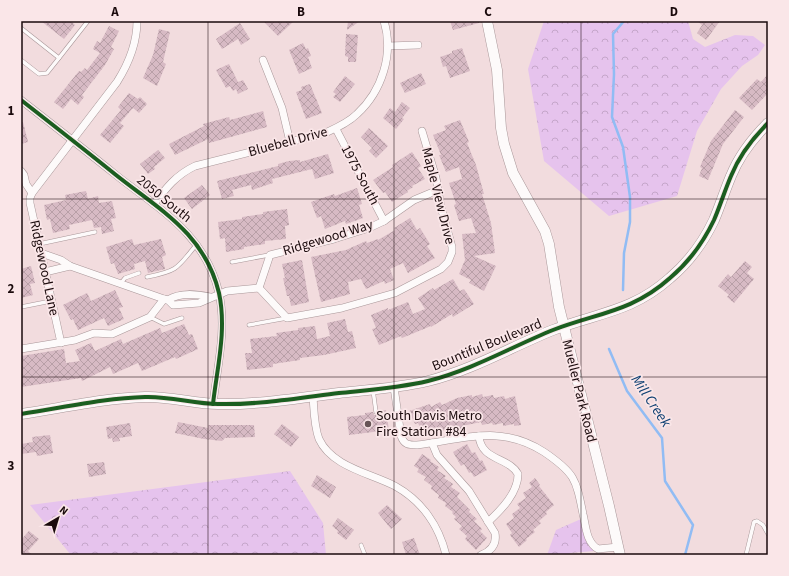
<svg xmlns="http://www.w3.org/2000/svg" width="789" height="576" viewBox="0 0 789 576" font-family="'Source Sans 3',sans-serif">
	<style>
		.forest { fill: url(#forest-crowns) }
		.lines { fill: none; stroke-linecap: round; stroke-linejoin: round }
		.stream { stroke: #91bcf4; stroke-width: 2.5 }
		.building { fill: url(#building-cross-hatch) }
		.lane-casing { stroke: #a99799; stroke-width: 4.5 }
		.street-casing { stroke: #a99799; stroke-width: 8 }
		.secondary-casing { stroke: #a99799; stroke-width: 11 }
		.lane { stroke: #fdfafa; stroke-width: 3.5 }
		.street { stroke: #fdfafa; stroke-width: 7 }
		.secondary { stroke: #fdfafa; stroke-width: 10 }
		.cycleway-casing { stroke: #fae6e8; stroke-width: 6 }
		.cycleway { stroke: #1b5e20; stroke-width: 4 }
		.grid { fill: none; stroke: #1a0a0c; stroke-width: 1; stroke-opacity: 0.55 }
		.poi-dot { fill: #665456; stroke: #fae6e8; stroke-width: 1.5 }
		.labels { text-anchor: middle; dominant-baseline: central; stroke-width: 3.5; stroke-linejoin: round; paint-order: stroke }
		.street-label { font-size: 14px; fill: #1a0a0c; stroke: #fae6e8 }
		.poi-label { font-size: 14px; fill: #1a0a0c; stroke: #fae6e8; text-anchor: start }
		.water-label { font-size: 15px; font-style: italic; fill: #0e4072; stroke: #fae6e8 }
		.neatline { fill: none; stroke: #1a0a0c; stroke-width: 1.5 }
		.grid-label { font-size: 13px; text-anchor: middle; font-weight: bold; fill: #1a0a0c }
	</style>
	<defs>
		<pattern id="forest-crowns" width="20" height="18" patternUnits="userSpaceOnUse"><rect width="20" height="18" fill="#e6c3ed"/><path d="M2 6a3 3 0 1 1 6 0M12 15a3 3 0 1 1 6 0" fill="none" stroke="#c5a6ca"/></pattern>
		<pattern id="building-cross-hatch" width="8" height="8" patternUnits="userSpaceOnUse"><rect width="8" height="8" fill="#d7bac4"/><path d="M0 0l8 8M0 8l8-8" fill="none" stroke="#b89fa7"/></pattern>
	</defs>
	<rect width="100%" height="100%" fill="#f2dcde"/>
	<g class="forest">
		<polygon points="544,21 688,21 693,39 705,47 735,35 753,36 765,45 758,55 742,66 721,89 697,131 677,196 609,216 544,161 528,69"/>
		<polygon points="290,471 323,523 326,555 71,555 30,505"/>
		<polygon points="581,519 594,551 570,553 569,555 547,555 556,530"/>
	</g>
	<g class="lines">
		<g class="stream">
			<polyline points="623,290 624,253 630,222 630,197 623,147 612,117 614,74 613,34 624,21"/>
			<polyline points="609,349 627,391 662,438 665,481 693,525 685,555"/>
		</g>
	</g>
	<g class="building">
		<polygon points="41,21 71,21 75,25 64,39"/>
		<polygon points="263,21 294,21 278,36"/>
		<polygon points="348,21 360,21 347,30"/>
		<polygon points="450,21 479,21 479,23 453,30"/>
		<polygon points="697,21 720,21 706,40 697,33 702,25"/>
		<polygon points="240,23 250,39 241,45 238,39 222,49 216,39"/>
		<polygon points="109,26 119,31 111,47 114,49 105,65 82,95 84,97 78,105 71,99 63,109 54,102 79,71 81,72 85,68 87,70 100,53 93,49 97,41 100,43"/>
		<polygon points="159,29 170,32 163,62 166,64 157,86 143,78 153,55"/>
		<polygon points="346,34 358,35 356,62 348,62 348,57 345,56"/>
		<polygon points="303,43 306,49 308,48 311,56 308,57 312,68 299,74 289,50"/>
		<polygon points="462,48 470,71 450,78 446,66 443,67 440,57 452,53 452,51"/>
		<polygon points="229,64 238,82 243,80 248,89 238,94 236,89 233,91 230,86 226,88 216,70"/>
		<polygon points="421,73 426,84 405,93 400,83"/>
		<polygon points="768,74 768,93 752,110 739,98 757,79 761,82"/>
		<polygon points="345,76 355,84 340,102 333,97 336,94 333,92"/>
		<polygon points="310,84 322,113 306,119 296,92 302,90 301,87"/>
		<polygon points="129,93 138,99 140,97 147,104 139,113 133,108 120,123 124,126 110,143 100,135 121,110 118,107"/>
		<polygon points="402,102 410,108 402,118 404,119 396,129 383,118 390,108 395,112"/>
		<polygon points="735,110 744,117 723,144 708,180 699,176 702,168 700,167 711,141"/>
		<polygon points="263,111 267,127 209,143 208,139 175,155 169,144 204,126 203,124 229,117 230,120"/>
		<polygon points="460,120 469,142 467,143 476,165 484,194 482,194 491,223 495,253 474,256 496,266 484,291 469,283 471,280 459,274 465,260 462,234 476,233 471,218 459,221 454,205 456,204 449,183 462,179 459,167 446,172 439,155 441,155 433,135 446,130 444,126"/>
		<polygon points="21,122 23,122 28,142 21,144"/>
		<polygon points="369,128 388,146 376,158 369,151 372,148 361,137"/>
		<polygon points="158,150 165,158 154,167 155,169 148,174 140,164"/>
		<polygon points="412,152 421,166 418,168 425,179 412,186 413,187 407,191 408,192 392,202 385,192 383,193 373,180 393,167 392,165"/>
		<polygon points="328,154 334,173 315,179 312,169 272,179 273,183 252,190 251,185 232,190 234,196 222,199 217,181 278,166 278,164 289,161 300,160 300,162"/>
		<polygon points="202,185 210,195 192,209 184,198"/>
		<polygon points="357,188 362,204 359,205 363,218 346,224 345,221 325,229 321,216 317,218 311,202 334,194 335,196"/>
		<polygon points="86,191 88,199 98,196 99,203 112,201 116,218 111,219 114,231 102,234 101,227 94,228 92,220 69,225 70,229 53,233 50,219 47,220 44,205 66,200 65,195"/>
		<polygon points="287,209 289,225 285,226 286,239 265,241 265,244 244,247 244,249 226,252 225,238 220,239 218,222 242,219 242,217 263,214 263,212"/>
		<polygon points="410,218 417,230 420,228 430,244 427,246 435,258 408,273 403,263 390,269 394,280 385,284 384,281 366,289 361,279 348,282 350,294 321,302 311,257 346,250 366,241 367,243 378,239 378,240 395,230 394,228"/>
		<polygon points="132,239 134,245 161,239 166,255 162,257 165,269 148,273 145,261 134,264 135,269 118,274 114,263 111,264 106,247"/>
		<polygon points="302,260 309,302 291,306 289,296 287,296 283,278 285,278 282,264"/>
		<polygon points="745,261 752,267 747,273 754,279 734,303 727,297 729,295 718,286 728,274 731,277"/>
		<polygon points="31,266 35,283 30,284 33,295 21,298 21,269"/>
		<polygon points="453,279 460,291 464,289 474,304 453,317 452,314 431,327 431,326 402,338 401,336 379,345 372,329 376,328 371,315 388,308 388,310 408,302 413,314 425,309 418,298 433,288 434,290"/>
		<polygon points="115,290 123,307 119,308 124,319 108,326 104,318 78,330 73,319 71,320 63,305 87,293 91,301"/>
		<polygon points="345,319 348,332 352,331 356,348 324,355 300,358 300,360 273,364 273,367 247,370 245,353 252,353 250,339 277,336 276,333 298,330 298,328 315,326 317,339 330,336 327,323"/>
		<polygon points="184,324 189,335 192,334 198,349 176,359 175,357 142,371 138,363 113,374 110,367 82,381 81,378 21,387 21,356 64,349 66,363 80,361 75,350 91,343 95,351 121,339 123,344 160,328 162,333"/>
		<polygon points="482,394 483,397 493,395 494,398 504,396 505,399 515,396 521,425 514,426 514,424 503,426 503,423 493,425 492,423 482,425 481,422 462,426 463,428 457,432 455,429 446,433 445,430 435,434 433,431 424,436 418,423 415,424 409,411 430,404 431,407 440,402 442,405 457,398 472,395 472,397"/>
		<polygon points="386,410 389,430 349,435 347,417 365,415 365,413 373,412 374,415 377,415 379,411"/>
		<polygon points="178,422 208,428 208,425 254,425 255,437 225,438 222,441 204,439 175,433"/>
		<polygon points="130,423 132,436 119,438 120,441 113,442 112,438 108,439 106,427"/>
		<polygon points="282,424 299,437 291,447 274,434"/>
		<polygon points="50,435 53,453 37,456 36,452 21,454 21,444 33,442 32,437"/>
		<polygon points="467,444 472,453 475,452 480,461 482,460 487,470 474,477 471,472 469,473 464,464 461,466 453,452"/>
		<polygon points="422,454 431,460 430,461 439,467 437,470 446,476 444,478 453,484 451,487 460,493 457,497 470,510 469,512 477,519 474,521 482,529 480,531 487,538 476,550 465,539 467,536 459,529 462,526 454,519 456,517 452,513 453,512 445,506 446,503 438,498 439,495 431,489 432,486 424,480 426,477 417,472 419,469 414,466"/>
		<polygon points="104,462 106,474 89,477 87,464"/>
		<polygon points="317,475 336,487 330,498 311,486"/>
		<polygon points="535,478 540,485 539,486 554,505 546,512 547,514 539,521 541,523 533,530 535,532 526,539 527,540 519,547 510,535 512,533 506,524 514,518 512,514 520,508 517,504 526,498 523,493 532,487 529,483"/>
		<polygon points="387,505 402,519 391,529 378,513"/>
		<polygon points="338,518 354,530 346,540 337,533 338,531 332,526"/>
		<polygon points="29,531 39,539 28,551 32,555 21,555 21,540"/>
		<polygon points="414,538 420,555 406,555 402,542"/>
	</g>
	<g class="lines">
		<defs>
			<g id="lane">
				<polyline points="21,28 59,58 88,21"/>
				<polyline points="21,60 39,74 47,73 59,58"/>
				<polyline points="39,244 95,232"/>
				<polyline points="232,262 269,255"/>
				<path d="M147 277C177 271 177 269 196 245"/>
				<polyline points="121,283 125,278 139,273"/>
				<polyline points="21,307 51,301"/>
				<polyline points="150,317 164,324 182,318"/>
				<polyline points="249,325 287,318"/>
				<polyline points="373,390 376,412"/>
				<polyline points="361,545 365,555"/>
				<polyline points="746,555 754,522 757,521 763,525 768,534"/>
			</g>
			<g id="street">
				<polyline points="388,46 418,45"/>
				<polyline points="263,60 282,108 290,142"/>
				<path d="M21 100C53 125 85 150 116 175 160 210 205 234 219 293 227 330 217 368 213 404"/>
				<polyline points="336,129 384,221"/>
				<polyline points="21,171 24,175 26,184 32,193 30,198 30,203 61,343"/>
				<path d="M32 193 117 82C129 63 137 44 137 21"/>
				<path d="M154 204C166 188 176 175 195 166L325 133C336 128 348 123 357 114 382 91 394 54 384 21"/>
				<polyline points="41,253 61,260 70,266 164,299"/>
				<polyline points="45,272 70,266"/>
				<polyline points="259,288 287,318 342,308 395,293 441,269 448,262 452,252 452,247 441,207 436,178 422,131"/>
				<polyline points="259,288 270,255 334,239 369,228 384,221 414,200 438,190"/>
				<polyline points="168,300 173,305 199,303 227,291 259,288"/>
				<path d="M21 349 75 340 94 333 112 334 150 317 164 299 168 300C180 292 196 294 210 297"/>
				<path d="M394 387 401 436C404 445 409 445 417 445 464 439 501 424 544 452 575 473 576 479 583 514 586 526 586 542 598 549L618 547"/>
				<path d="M313 396C314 410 314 426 319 439 332 467 370 473 395 486 422 501 439 526 446 555"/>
				<path d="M479 436C481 461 509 457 518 474 518 493 501 510 488 522"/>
				<path d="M432 443 437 455 469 491 495 533C497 544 491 551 481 555"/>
			</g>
			<g id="secondary">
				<polyline points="487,21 497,70 501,128 504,144 513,173 545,231 549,244 559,307 609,506 620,555"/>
				<path d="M21 414C62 408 104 398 145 397 170 396 194 404 218 404 258 405 299 398 339 393 368 390 399 388 428 381 472 370 511 347 553 330 597 313 632 312 670 278 689 262 703 243 714 220 720 206 725 190 731 176 739 156 753 138 768 123"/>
			</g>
		</defs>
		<use href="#lane" class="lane-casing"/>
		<use href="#street" class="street-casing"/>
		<use href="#secondary" class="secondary-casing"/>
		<use href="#lane" class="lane"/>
		<use href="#street" class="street"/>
		<use href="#secondary" class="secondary"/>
		<defs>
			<g id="cycleway">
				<path d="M21 100C53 125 85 150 116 175 160 210 205 234 219 293 227 330 217 368 213 404"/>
				<path d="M21 414C62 408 104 398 145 397 170 396 194 404 218 404 258 405 299 398 339 393 368 390 399 388 428 381 472 370 511 347 553 330 597 313 632 312 670 278 689 262 703 243 714 220 720 206 725 190 731 176 739 156 753 138 768 123"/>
			</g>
		</defs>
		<use href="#cycleway" class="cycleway-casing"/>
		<use href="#cycleway" class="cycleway"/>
	</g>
	<path class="grid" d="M208 21V555M394 21V555M581 21V555M21 199H768M21 377H768"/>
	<circle class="poi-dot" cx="368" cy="424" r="4"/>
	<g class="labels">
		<g class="street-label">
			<text transform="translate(288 142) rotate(-15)">Bluebell Drive</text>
			<text transform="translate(360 175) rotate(62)">1975 South</text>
			<text transform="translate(438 196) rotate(76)">Maple View Drive</text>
			<text transform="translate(164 199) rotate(39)">2050 South</text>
			<text transform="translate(328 238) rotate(-17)">Ridgewood Way</text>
			<text transform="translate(44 268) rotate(78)">Ridgewood Lane</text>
			<text transform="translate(487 345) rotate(-22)">Bountiful Boulevard</text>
			<text transform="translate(579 391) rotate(76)">Mueller Park Road</text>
		</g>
		<g class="poi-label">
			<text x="376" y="416">South Davis Metro<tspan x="376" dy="16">Fire Station #84</tspan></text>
		</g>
		<g class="water-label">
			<text transform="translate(651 401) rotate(56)">Mill Creek</text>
		</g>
	</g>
	<rect width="789" height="576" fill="none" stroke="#fae6e8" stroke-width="44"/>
	<g transform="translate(58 518) rotate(38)" stroke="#fae6e8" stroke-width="3" paint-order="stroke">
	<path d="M0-3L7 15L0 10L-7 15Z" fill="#1a0a0c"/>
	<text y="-6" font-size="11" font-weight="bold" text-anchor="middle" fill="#1a0a0c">N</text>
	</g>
	<rect x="22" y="22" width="745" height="532" class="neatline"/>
	<g class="grid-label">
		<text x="115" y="16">A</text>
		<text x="301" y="16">B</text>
		<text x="488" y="16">C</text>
		<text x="674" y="16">D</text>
		<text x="11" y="115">1</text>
		<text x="11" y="293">2</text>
		<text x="11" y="470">3</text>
	</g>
</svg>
